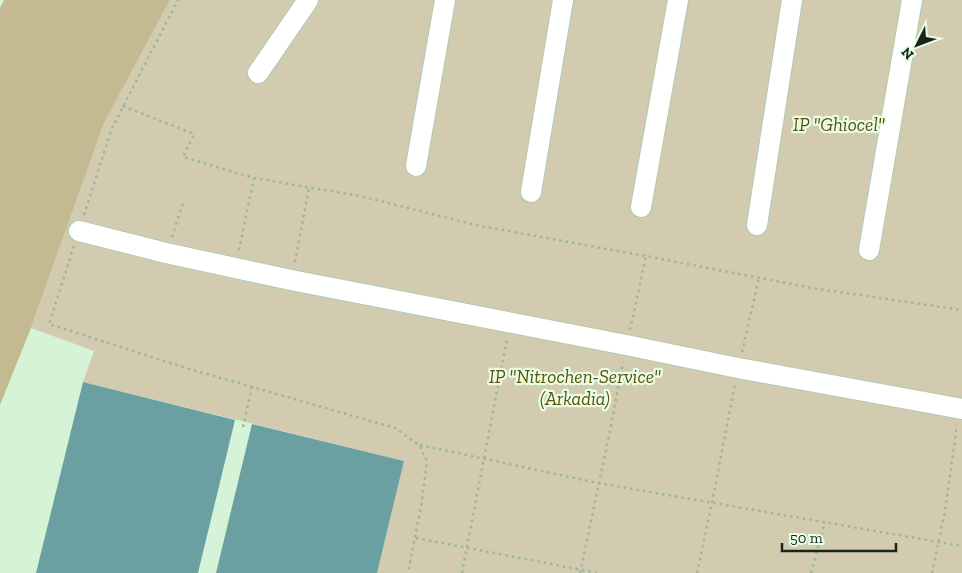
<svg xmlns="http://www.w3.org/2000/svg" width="962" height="573" viewBox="0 0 962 573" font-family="'Zilla Slab',serif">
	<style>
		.green { fill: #d2cbb0 }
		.forest { fill: #c4ba91 }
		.water { fill: #6aa0a1 }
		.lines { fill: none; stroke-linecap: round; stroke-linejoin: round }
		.minor-casing { stroke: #aecbb0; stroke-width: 22 }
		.path { stroke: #9db59f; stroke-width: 2.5; stroke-dasharray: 2.5 4; stroke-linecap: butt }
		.minor { stroke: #fff; stroke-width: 20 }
		.labels { text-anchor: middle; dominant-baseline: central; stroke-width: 4.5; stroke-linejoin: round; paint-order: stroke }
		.park-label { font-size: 19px; font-style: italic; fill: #605107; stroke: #e7ffe8 }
	</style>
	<rect width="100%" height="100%" fill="#d6f3d8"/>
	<polygon class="green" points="170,0 962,0 962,573 377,573 404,461 83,382 94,351 31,328 104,123"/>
	<polygon class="forest" points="4,0 170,0 104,123 31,328 0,405 0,8"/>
	<g class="water">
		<polygon points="83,382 235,420 198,573 36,573"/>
		<polygon points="252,424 404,461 377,573 216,573"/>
	</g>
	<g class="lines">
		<defs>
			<g id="minor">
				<polyline points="258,73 308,0"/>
				<polyline points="416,166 445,0"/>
				<polyline points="531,192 563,0"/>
				<polyline points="641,207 678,0"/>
				<polyline points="757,225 792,0"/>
				<polyline points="79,231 166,253 291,280 626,345 738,368 962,409"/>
				<polyline points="869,250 912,0"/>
			</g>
		</defs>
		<use href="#minor" class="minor-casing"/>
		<g class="path">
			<polyline points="123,106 194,134 183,157 254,178 360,196 480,226 646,256 812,288 962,310"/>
			<polyline points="84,215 112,128 178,0"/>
			<polyline points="172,237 183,203"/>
			<polyline points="74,246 49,324 186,368 395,428 419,445 427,461 422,501 408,573"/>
			<polyline points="239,250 254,178"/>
			<polyline points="295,262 309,188"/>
			<polyline points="630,330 646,256"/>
			<polyline points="742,352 759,278"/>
			<polyline points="243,427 252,387"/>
			<polyline points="420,445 598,483 962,546"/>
			<polyline points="416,538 598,573"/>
			<polyline points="462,573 507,339"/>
			<polyline points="580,573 609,436 623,362"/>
			<polyline points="697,573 712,503 735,384"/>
			<polyline points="811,573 825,522"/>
			<polyline points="932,573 945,511 957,425"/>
		</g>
		<use href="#minor" class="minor"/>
	</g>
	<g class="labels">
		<g class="park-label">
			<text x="839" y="124">IP "Ghiocel"</text>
			<text x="575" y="376">IP "Nitrochen-Service"<tspan x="575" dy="22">(Arkadia)</tspan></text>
		</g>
	</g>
	<g transform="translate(917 45) rotate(228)" stroke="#e7ffe8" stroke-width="4" paint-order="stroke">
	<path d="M0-4L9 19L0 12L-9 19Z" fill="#1a241a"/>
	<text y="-8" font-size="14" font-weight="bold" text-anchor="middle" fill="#1a241a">N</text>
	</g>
	<path d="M782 543v8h114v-8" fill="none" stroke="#1a241a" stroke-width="2.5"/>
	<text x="790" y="543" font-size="15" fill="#1a241a" stroke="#e7ffe8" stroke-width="4" paint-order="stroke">50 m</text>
</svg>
